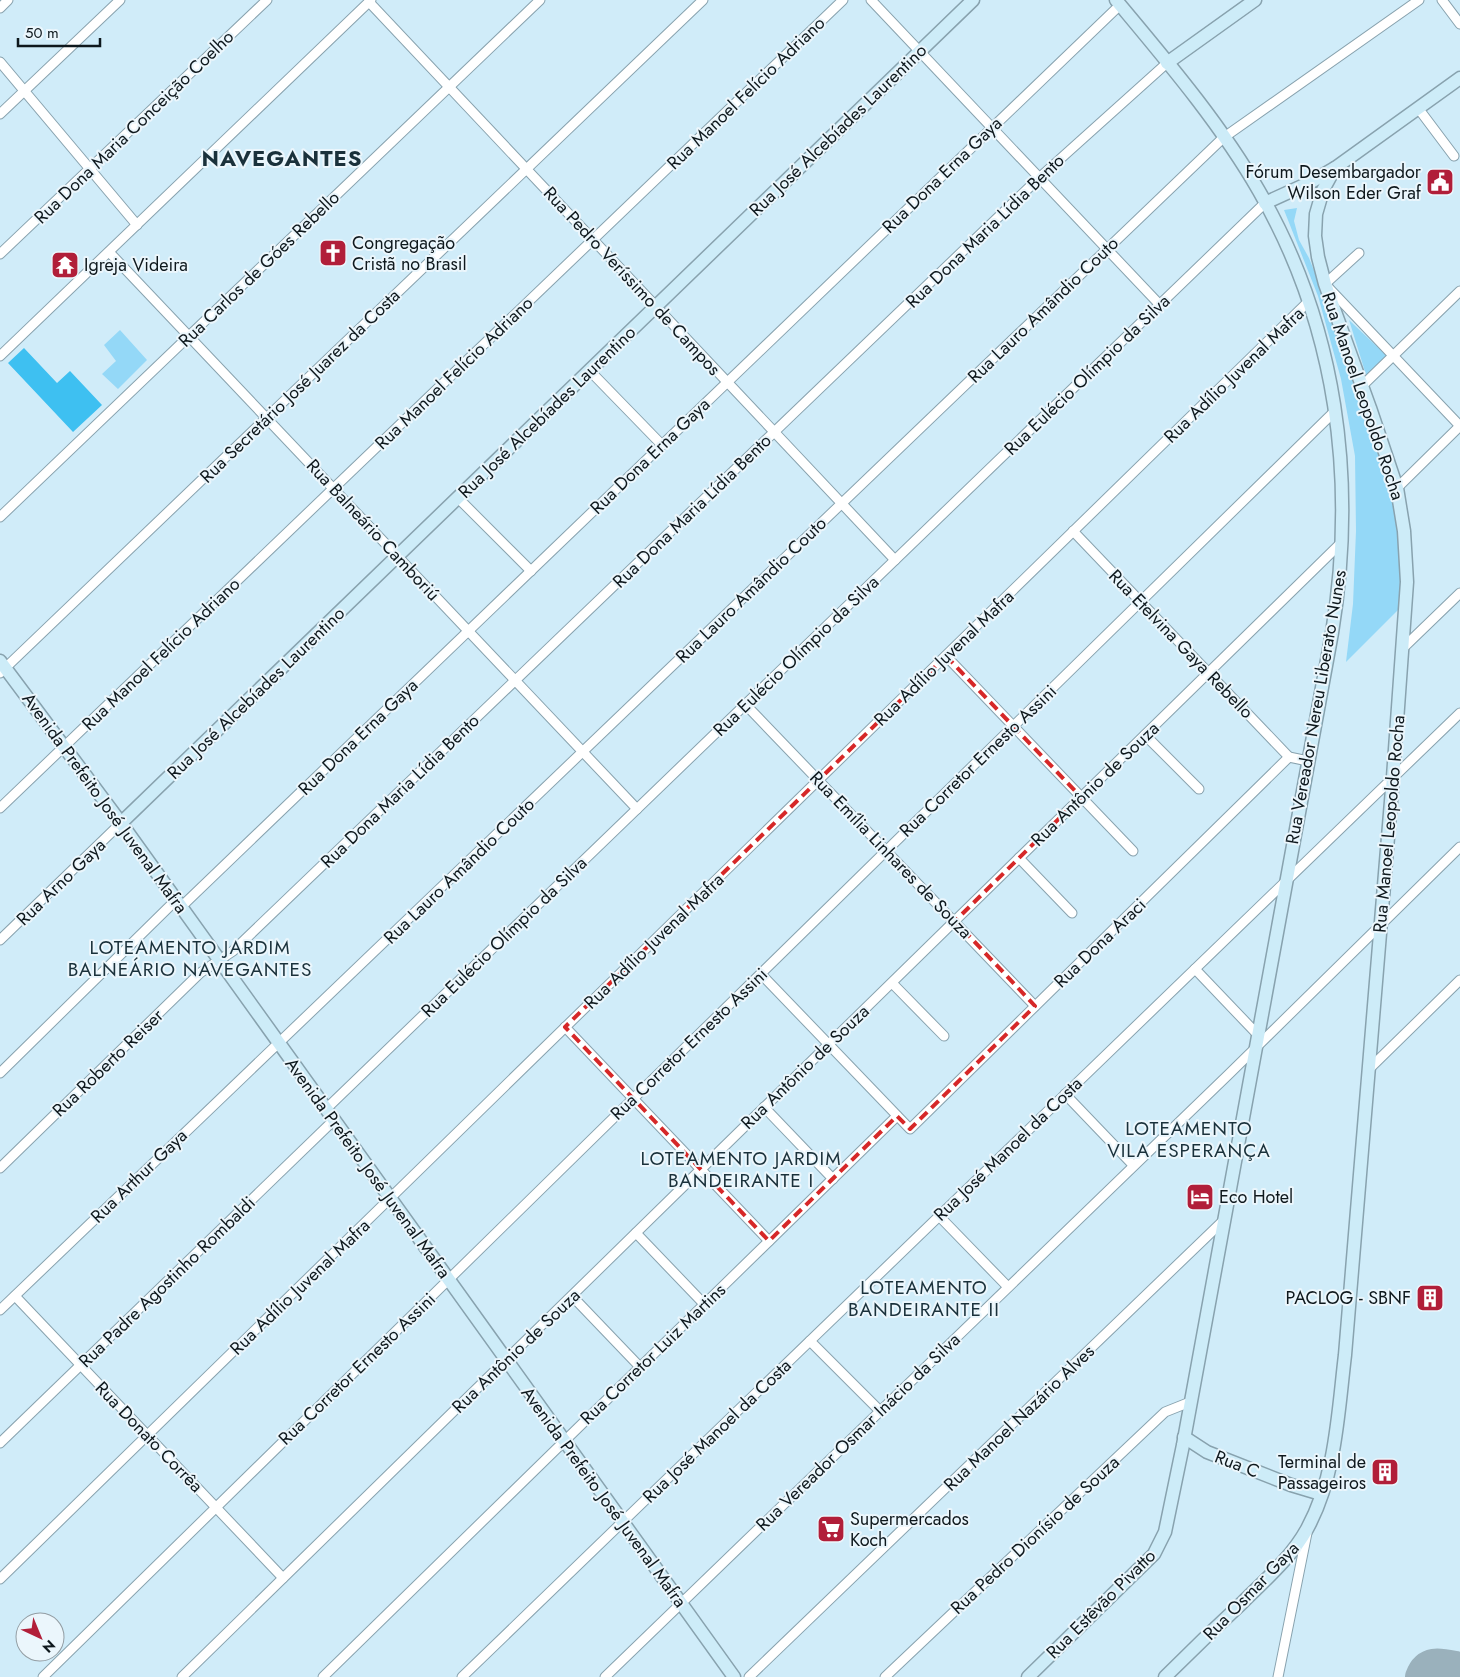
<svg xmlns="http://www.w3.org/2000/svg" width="1460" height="1677" viewBox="0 0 1460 1677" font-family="Jost,sans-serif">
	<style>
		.green { fill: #94d8f7 }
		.forest { fill: #3ec0f1 }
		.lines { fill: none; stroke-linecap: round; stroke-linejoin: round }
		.taxiway { stroke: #9ab1bc; stroke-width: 30 }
		.street-casing { stroke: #88a2ae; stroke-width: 11 }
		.secondary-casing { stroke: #88a2ae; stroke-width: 15 }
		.street { stroke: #fff; stroke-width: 9 }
		.secondary { stroke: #cdecf8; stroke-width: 12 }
		.marked { fill: none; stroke: #d62828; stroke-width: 4; stroke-dasharray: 10 6; stroke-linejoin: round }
		.labels { text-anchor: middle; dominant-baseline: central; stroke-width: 4; stroke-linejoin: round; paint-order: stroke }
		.street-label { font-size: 18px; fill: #0e181d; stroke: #ebf6fc }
		.poi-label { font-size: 18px; fill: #0e181d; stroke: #ebf6fc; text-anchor: start }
		.neighbourhood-label { font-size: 19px; letter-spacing: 1px; fill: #1a313b; stroke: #ebf6fc }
		.district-label { font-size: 22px; font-weight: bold; letter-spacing: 1px; fill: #1a313b; stroke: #ebf6fc }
	</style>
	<rect width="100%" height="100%" fill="#d0ecf9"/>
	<g class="green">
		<polygon points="1297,208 1294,221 1299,240 1309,258 1330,311 1375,438 1391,491 1397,521 1401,558 1402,606 1346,662 1353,604 1356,531 1355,456 1341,379 1318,296 1284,210"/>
		<polygon points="1349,320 1388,357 1367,378"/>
		<polygon points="120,330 147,360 118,389 102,374 116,361 104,345"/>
	</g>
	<polygon class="forest" points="24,348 57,383 70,371 102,405 73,432 8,363"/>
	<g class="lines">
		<path class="taxiway" d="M1420 1677C1427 1657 1444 1664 1460 1667"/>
		<defs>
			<g id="street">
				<polyline points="871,0 1160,305"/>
				<polyline points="1442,0 1460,24"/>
				<polyline points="369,2 895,560"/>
				<polyline points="0,8 8,0"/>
				<polyline points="0,62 137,225"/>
				<polyline points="1418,108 1454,156"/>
				<polyline points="0,114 120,0"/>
				<polyline points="109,252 637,809"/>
				<polyline points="1359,253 1325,284 1460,426"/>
				<polyline points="0,254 267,0"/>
				<polyline points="0,356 371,0"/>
				<polyline points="590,371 662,445"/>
				<polyline points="1362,386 1460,291"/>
				<polyline points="1397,488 1460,426"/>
				<polyline points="458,498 531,571"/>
				<polyline points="0,517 540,0"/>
				<polyline points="1073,531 1289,757"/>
				<polyline points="1402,649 1460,593"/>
				<polyline points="946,656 1133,851"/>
				<polyline points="0,673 703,0"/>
				<polyline points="745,704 1035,1006"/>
				<polyline points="1145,735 1199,789"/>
				<polyline points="0,808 843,0"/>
				<polyline points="1019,858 1072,913"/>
				<polyline points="181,907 1120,5"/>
				<polyline points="0,940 121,823"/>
				<polyline points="1195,969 1258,1035"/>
				<polyline points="761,974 910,1129 1289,757 1308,761"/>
				<polyline points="892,983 944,1036"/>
				<polyline points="565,1027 769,1241"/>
				<polyline points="1368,1070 1460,980"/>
				<polyline points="0,1073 176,900"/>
				<polyline points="1065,1094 1133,1165"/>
				<polyline points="764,1107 833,1179"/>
				<polyline points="326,1109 1265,203"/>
				<polyline points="0,1168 200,973 233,951 1039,178 1167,63"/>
				<polyline points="939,1216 1008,1287"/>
				<polyline points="636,1233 704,1304"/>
				<polyline points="15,1296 283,1578"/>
				<polyline points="572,1296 640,1367"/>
				<polyline points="0,1310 1223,138 1419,0"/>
				<polyline points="810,1341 880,1411"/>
				<polyline points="0,1443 334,1120"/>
				<polyline points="0,1579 1308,302"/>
				<polyline points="43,1677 1335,411"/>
				<polyline points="182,1677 1342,542"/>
				<polyline points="323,1677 897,1116"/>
				<polyline points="462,1677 1460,713"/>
				<polyline points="605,1677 1229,1074 1460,847"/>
				<polyline points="749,1677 1224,1220"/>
				<polyline points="885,1677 1165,1412 1190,1402"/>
				<polyline points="1278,1677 1307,1533"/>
			</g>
			<g id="secondary">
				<polyline points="1167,63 1255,0"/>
				<polyline points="1265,203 1311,182 1335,168 1460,78"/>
				<polyline points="0,661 121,823 734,1677"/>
				<polyline points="121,823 973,0"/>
				<polyline points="1184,1437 1207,1452 1291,1485 1321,1494"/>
				<path d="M1028 1677 1154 1554 1165 1532 1183 1445 1332 633C1357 480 1337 326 1259 191 1220 123 1166 60 1116 0"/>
				<path d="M1165 1677C1190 1652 1216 1627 1242 1603 1265 1580 1291 1558 1307 1529 1336 1476 1338 1413 1345 1355L1393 777 1407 582 1404 531 1397 488 1370 408 1325 284 1318 257 1315 236 1316 214 1323 190 1335 168"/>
			</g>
		</defs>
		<use href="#street" class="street-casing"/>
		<use href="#secondary" class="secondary-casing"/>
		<use href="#street" class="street"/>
		<use href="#secondary" class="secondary"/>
	</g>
	<path class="marked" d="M946 656 1081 797 955 921 1035 1006 910 1129 897 1116 769 1241 565 1027Z"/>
	<defs>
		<symbol id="civic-square" viewBox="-11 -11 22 22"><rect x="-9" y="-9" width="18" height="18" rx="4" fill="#b11e39" stroke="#ebf6fc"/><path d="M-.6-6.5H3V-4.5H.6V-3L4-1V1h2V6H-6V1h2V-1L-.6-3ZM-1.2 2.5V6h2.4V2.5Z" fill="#fff"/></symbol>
		<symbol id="church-square" viewBox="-11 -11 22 22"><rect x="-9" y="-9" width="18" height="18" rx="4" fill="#b11e39" stroke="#ebf6fc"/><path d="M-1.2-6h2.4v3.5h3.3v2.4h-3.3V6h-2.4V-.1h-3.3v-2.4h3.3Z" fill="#fff"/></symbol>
		<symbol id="temple-square" viewBox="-11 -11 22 22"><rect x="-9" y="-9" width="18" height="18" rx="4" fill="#b11e39" stroke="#ebf6fc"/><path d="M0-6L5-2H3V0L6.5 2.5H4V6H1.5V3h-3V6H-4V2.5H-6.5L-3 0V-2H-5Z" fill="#fff"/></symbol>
		<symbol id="hotel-square" viewBox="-11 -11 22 22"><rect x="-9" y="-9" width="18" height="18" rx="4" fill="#b11e39" stroke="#ebf6fc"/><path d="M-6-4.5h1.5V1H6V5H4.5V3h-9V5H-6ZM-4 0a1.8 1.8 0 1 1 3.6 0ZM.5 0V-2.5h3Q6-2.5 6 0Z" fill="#fff"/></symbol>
		<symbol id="building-square" viewBox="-11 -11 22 22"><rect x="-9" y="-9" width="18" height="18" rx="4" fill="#b11e39" stroke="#ebf6fc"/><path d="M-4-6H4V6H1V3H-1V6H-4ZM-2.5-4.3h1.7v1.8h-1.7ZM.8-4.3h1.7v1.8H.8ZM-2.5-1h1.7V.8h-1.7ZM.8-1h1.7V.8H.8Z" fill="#fff"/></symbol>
		<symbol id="supermarket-square" viewBox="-11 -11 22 22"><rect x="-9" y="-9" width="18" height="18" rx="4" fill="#b11e39" stroke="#ebf6fc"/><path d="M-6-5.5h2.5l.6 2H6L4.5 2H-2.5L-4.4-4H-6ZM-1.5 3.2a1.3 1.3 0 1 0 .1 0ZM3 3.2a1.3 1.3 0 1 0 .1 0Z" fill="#fff"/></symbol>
	</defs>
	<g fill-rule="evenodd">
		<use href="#civic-square" x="1424" y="166" width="32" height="32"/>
		<use href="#church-square" x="317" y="237" width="32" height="32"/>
		<use href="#temple-square" x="49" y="249" width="32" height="32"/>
		<use href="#hotel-square" x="1184" y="1181" width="32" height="32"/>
		<use href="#building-square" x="1414" y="1282" width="32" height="32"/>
		<use href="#building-square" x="1369" y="1456" width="32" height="32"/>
		<use href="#supermarket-square" x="815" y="1513" width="32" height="32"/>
	</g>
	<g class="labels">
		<g class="street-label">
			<text transform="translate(746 93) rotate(-44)">Rua Manoel Felício Adriano</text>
			<text transform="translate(134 127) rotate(-44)">Rua Dona Maria Conceição Coelho</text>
			<text transform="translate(838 130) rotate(-44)">Rua José Alcebíades Laurentino</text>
			<text transform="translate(942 175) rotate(-44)">Rua Dona Erna Gaya</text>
			<text transform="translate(985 231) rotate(-44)">Rua Dona Maria Lídia Bento</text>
			<text transform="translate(259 269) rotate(-44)">Rua Carlos de Góes Rebello</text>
			<text transform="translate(632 281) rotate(47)">Rua Pedro Veríssimo de Campos</text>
			<text transform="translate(1043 310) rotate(-44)">Rua Lauro Amândio Couto</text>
			<text transform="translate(454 373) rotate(-44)">Rua Manoel Felício Adriano</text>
			<text transform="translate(1087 375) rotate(-44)">Rua Eulécio Olímpio da Silva</text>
			<text transform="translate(1234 375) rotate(-44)">Rua Adílio Juvenal Mafra</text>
			<text transform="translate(300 386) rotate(-44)">Rua Secretário José Juarez da Costa</text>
			<text transform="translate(1363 396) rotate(71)">Rua Manoel Leopoldo Rocha</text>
			<text transform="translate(547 412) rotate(-44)">Rua José Alcebíades Laurentino</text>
			<text transform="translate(650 456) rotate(-44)">Rua Dona Erna Gaya</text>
			<text transform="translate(692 511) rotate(-44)">Rua Dona Maria Lídia Bento</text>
			<text transform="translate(373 530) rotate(47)">Rua Balneário Camboriú</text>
			<text transform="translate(751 590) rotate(-44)">Rua Lauro Amândio Couto</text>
			<text transform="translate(1181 644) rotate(46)">Rua Etelvina Gaya Rebello</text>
			<text transform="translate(161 654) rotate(-44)">Rua Manoel Felício Adriano</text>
			<text transform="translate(796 656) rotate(-44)">Rua Eulécio Olímpio da Silva</text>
			<text transform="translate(944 658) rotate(-44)">Rua Adílio Juvenal Mafra</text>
			<text transform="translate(256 693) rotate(-44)">Rua José Alcebíades Laurentino</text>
			<text transform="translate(1316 707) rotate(-80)">Rua Vereador Nereu Liberato Nunes</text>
			<text transform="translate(358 737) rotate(-44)">Rua Dona Erna Gaya</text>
			<text transform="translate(978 761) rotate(-44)">Rua Corretor Ernesto Assini</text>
			<text transform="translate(1095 784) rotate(-44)">Rua Antônio de Souza</text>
			<text transform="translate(400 791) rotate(-44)">Rua Dona Maria Lídia Bento</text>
			<text transform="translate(105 803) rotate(54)">Avenida Prefeito José Juvenal Mafra</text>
			<text transform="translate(1389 824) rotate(-85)">Rua Manoel Leopoldo Rocha</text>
			<text transform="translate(891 855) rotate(46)">Rua Emília Linhares de Souza</text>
			<text transform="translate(459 871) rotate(-44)">Rua Lauro Amândio Couto</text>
			<text transform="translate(61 882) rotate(-44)">Rua Arno Gaya</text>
			<text transform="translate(504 937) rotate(-44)">Rua Eulécio Olímpio da Silva</text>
			<text transform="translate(654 941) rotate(-44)">Rua Adílio Juvenal Mafra</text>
			<text transform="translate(1100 943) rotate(-44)">Rua Dona Araci</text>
			<text transform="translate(689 1044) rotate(-44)">Rua Corretor Ernesto Assini</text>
			<text transform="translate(108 1063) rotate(-44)">Rua Roberto Reiser</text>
			<text transform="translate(805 1067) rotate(-44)">Rua Antônio de Souza</text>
			<text transform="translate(1008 1149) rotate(-44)">Rua José Manoel da Costa</text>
			<text transform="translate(368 1168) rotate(54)">Avenida Prefeito José Juvenal Mafra</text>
			<text transform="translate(139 1176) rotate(-44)">Rua Arthur Gaya</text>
			<text transform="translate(167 1282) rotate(-44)">Rua Padre Agostinho Rombaldi</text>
			<text transform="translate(300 1287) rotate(-44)">Rua Adílio Juvenal Mafra</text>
			<text transform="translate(516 1351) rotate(-44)">Rua Antônio de Souza</text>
			<text transform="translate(653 1354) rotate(-44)">Rua Corretor Luiz Martins</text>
			<text transform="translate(357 1369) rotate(-44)">Rua Corretor Ernesto Assini</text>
			<text transform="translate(1019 1418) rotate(-44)">Rua Manoel Nazário Alves</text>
			<text transform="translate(717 1431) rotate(-44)">Rua José Manoel da Costa</text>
			<text transform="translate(858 1432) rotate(-44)">Rua Vereador Osmar Inácio da Silva</text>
			<text transform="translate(149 1437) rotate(46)">Rua Donato Corrêa</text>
			<text transform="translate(1237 1464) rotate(21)">Rua C</text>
			<text transform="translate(604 1497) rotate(54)">Avenida Prefeito José Juvenal Mafra</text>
			<text transform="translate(1035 1535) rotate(-43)">Rua Pedro Dionísio de Souza</text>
			<text transform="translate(1251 1591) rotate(-46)">Rua Osmar Gaya</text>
			<text transform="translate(1101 1604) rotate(-45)">Rua Estêvão Pivatto</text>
		</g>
		<g class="poi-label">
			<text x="1421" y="172" text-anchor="end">Fórum Desembargador<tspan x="1421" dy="21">Wilson Eder Graf</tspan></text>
			<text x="352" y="243">Congregação<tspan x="352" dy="21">Cristã no Brasil</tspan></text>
			<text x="84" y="265">Igreja Videira</text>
			<text x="1219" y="1197">Eco Hotel</text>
			<text x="1411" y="1298" text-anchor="end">PACLOG - SBNF</text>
			<text x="1366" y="1462" text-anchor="end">Terminal de<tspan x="1366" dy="21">Passageiros</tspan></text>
			<text x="850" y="1519">Supermercados<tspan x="850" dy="21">Koch</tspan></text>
		</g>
		<g class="neighbourhood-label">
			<text x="190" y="947">LOTEAMENTO JARDIM<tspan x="190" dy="22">BALNEÁRIO NAVEGANTES</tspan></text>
			<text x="1189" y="1128">LOTEAMENTO<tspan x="1189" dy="22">VILA ESPERANÇA</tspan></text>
			<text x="741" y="1158">LOTEAMENTO JARDIM<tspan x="741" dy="22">BANDEIRANTE I</tspan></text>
			<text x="924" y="1287">LOTEAMENTO<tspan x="924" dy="22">BANDEIRANTE II</tspan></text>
		</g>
		<g class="district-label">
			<text x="282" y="158">NAVEGANTES</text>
		</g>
	</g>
	<g transform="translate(40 1637) rotate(136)"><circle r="24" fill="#ebf6fc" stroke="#939da3"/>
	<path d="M0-4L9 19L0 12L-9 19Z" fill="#b11e39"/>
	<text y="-8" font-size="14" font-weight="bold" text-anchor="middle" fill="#0e181d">N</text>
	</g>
	<path d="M18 38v8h82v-8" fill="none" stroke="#0e181d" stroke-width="2.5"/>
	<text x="25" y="38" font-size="15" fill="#0e181d" stroke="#ebf6fc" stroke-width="4" paint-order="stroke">50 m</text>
</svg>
